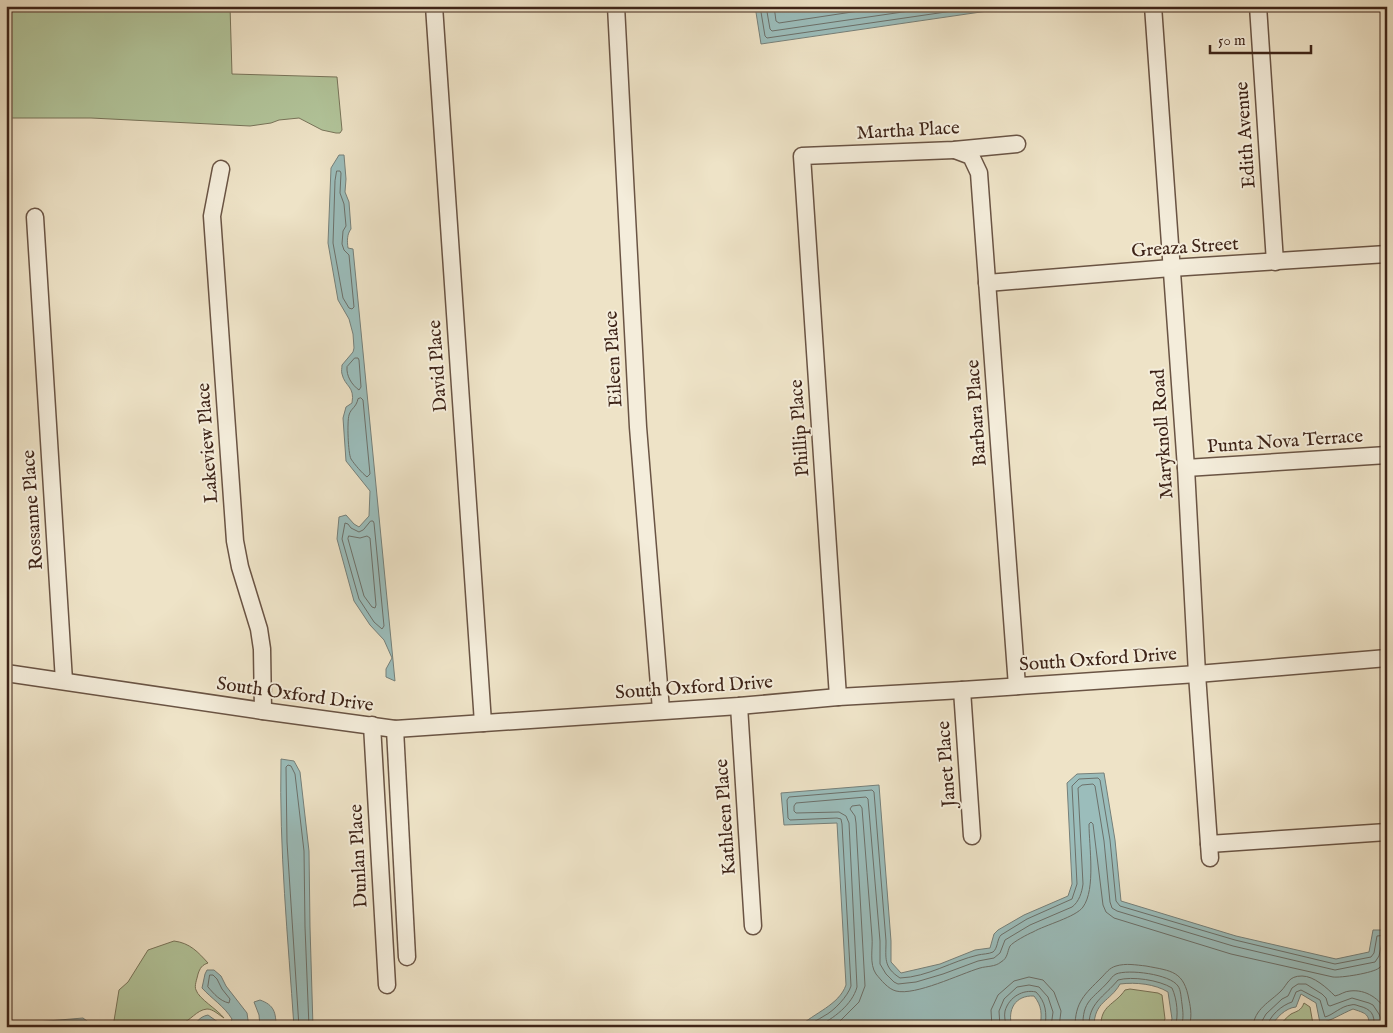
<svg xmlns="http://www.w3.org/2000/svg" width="1393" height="1033" viewBox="0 0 1393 1033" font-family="'IM FELL English',serif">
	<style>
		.green { fill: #b2c59b; stroke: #78745a }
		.water { fill: #9bbdbb; stroke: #76807a }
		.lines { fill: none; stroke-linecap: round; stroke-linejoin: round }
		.shore { stroke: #6c706a; stroke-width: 1 }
		.minor-casing { stroke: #6a5444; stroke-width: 19 }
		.minor { stroke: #f4eddb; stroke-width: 16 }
		.labels { text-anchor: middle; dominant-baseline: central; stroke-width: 4; stroke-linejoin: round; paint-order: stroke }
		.street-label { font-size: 19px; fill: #3e2418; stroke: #f4eddb }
	</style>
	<rect width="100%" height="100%" fill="#eee3c7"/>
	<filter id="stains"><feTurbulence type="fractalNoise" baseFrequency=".004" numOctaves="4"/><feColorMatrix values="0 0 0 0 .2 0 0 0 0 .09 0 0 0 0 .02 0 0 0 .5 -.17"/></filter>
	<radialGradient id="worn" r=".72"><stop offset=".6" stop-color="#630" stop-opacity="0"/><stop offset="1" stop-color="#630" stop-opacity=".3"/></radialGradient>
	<g class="green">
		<polygon points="6,6 230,6 232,74 337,77 342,130 340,133 336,133 322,130 299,118 279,120 271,123 250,126 91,118 6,118"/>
		<path d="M174 941C190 943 198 952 208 963 202 965 200 968 198 974 197 979 194 986 196 990 199 999 217 1009 224 1018 219 1015 213 1009 207 1009 196 1010 191 1021 180 1024 159 1029 135 1027 113 1027L119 990 128 982 148 950Z"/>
		<path d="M1130 989 1158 993 1162 995 1165 1019 1161 1027H1101C1100 1005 1115 1005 1125 990Z"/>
		<path d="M1304 1003 1310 1007 1313 1024 1317 1027H1279C1282 1022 1287 1017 1291 1014 1297 1011 1301 1011 1304 1003Z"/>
	</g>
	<g class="water">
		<polygon points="755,6 1022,6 761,44"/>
		<path d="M339 155H344L346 179 345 192 349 202 351 229C347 234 347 241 348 248L353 249 395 681 386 677V669L392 658 384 640 370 625 354 601 337 539 339 517 346 515 354 524 359 527 369 516 370 491 346 461 343 418 346 407 352 403C355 386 345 387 342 374 341 371 342 368 342 365L353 352 354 348 353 334 349 319 338 300 328 243 331 168Z"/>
		<path d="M281 759 294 761 300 772 309 851 310 927 313 1027H294C288 938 279 849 281 759Z"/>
		<path d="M1104 773 1115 840 1121 901 1236 936 1336 959 1369 952 1373 930H1387V1027H1369C1370 1013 1364 1013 1353 1009 1341 1014 1331 1021 1320 1023L1316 1003 1301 994 1296 1007C1285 1008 1276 1018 1271 1027H1169L1172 1019 1168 992C1155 984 1136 982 1120 984 1110 1002 1094 1001 1094 1027H1040C1042 1014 1042 1006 1034 996 1015 995 1007 1010 1012 1027H799C814 1013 839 1005 846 985L837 823 784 825 781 793 879 785 891 941V962L901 973 940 964 975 950 990 948 994 934 998 930 1024 915 1068 896 1072 884 1067 783 1077 774Z"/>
		<path d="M207 970H214L221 976 226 986 247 1013 249 1027H190C198 1023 198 1017 208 1015L222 1025H230L232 1019C224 1006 212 999 202 988L205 974Z"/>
		<path d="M260 1000C274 1005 276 1012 276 1027H260L259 1015 254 1002Z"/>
		<polygon points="83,1018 95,1027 28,1027 36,1022"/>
	</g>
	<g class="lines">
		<g class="shore">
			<polyline points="760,6 765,36 767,38 987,6"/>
			<polyline points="766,6 770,29 772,31 944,6"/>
			<polyline points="774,6 776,21 779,23 892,6"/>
			<polygon points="337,171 340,171 341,173 340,193 344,204 346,226 343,231 342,244 344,250 349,255 354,307 352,309 349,308 343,298 333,243 335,181"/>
			<path d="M355 358H358L359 360 361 387 359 390C352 385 346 376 347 367Z"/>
			<path d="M361 398 363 400 370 474 367 477C362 473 355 465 351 459 348 453 347 422 349 415 351 408 356 408 358 399Z"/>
			<polygon points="371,521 373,521 374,523 384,626 382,629 374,622 359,599 342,539 345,523 348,524 351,528 359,532 363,530"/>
			<polygon points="349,536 360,538 367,536 370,538 376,605 375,608 372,607 364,596 348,539"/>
			<path d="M210 975H213L217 979 222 989 230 999 229 1003C220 1001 214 994 208 987Z"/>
			<polyline points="299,1027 287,842 286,767 288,765 291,766 295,774 304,851 305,927 309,1027"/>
			<path d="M807 1027C812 1022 818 1020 824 1016 834 1011 848 996 851 986L842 824 841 819 837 818 790 820 788 818 787 800 789 797 872 790 874 792 886 941C886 958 883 967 900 978 928 977 952 961 978 955 982 954 989 954 993 952 998 948 997 939 1001 935L1027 919 1072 899 1077 884 1072 786 1079 779 1098 778 1100 780 1110 840 1116 901 1120 906 1235 940 1335 964 1371 957 1374 953 1377 936 1387 935"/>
			<path d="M817 1027C834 1018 852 1005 857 987L849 823 846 816 839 812 796 813 794 811V806L796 803 866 797 868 799 880 941V964L886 974 894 982 898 984 916 982 943 974 978 961 994 958 1000 953 1005 940 1030 925 1072 907C1079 902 1082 892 1083 884L1078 788 1082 785 1093 784 1095 786 1104 841 1110 902 1112 908 1117 911 1233 946 1335 970 1375 962 1379 956 1382 942 1387 941"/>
			<path d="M834 1027 859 1002 865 986 856 823 855 816 850 809 852 806 860 805 862 808C865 851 869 894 872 937 873 948 869 964 876 974 881 980 888 989 896 991 915 996 960 974 980 968 987 966 995 967 1001 962 1008 958 1007 952 1010 946 1013 942 1028 934 1033 932 1045 925 1076 917 1083 907 1096 889 1089 846 1089 824L1091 822 1093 824 1103 905 1106 912 1114 918 1231 954 1333 977C1341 978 1373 973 1379 968 1383 965 1385 962 1387 958"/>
			<polyline points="992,1027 991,1010 998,995 1014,981 1029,977 1043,980 1054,992 1061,1011 1059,1027"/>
			<polyline points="1000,1027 999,1011 1004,999 1017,987 1029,985 1039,987 1048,997 1053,1012 1051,1027"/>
			<path d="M1007 1027C1005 1022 1004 1016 1005 1011 1009 997 1023 989 1036 992 1046 1002 1047 1013 1045 1027"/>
			<path d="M1075 1027C1075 1002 1085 994 1101 978 1106 973 1109 968 1116 966 1126 963 1136 965 1146 966 1172 971 1184 971 1189 1000 1191 1009 1192 1018 1189 1027"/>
			<path d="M1083 1027C1082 1000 1093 999 1108 982 1111 979 1112 976 1116 974 1128 969 1170 974 1178 986 1181 990 1181 998 1182 1004 1183 1012 1184 1019 1181 1027"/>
			<path d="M1089 1027C1088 1003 1104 997 1118 980 1132 976 1159 980 1172 988 1177 999 1179 1016 1175 1027"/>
			<path d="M1253 1027C1254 1009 1270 1002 1281 991 1288 984 1288 976 1302 976 1314 976 1327 988 1335 996 1340 995 1345 991 1350 991 1366 989 1380 999 1387 1012"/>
			<polyline points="1261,1027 1262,1021 1266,1014 1282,999 1288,996 1292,988 1298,984 1306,984 1322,994 1326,998 1328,1005 1330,1006 1352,998 1369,1003 1373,1005 1379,1014 1381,1019 1380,1027"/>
			<path d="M1267 1027C1269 1016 1282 1005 1292 1002L1296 992 1301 990 1320 1000 1325 1017C1333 1015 1341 1006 1351 1005 1354 1004 1356 1005 1359 1006 1371 1009 1375 1014 1374 1027"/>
		</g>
		<defs>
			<g id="minor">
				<polyline points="434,6 483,723"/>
				<polyline points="616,6 638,427 661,710"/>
				<polyline points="1153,6 1186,468 1197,674 1210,858"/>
				<polyline points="1258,6 1275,262"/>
				<polyline points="955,150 971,156 979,173 1017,686"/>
				<polyline points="221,169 212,216 235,541 240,567 259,629 262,649 263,711"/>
				<polyline points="35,217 64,681"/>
				<polyline points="987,283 1171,268 1387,254"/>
				<polyline points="1186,468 1387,455"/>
				<polyline points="6,673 263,711 395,729 739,706 838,697 962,690 1197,674 1387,658"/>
				<polyline points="962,690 972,836"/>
				<polyline points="838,697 802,156 954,150 1017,144"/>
				<polyline points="739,706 753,926"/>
				<polyline points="372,725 387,985"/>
				<polyline points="395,729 407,957"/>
				<polyline points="1209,844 1387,832"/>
			</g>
		</defs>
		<use href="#minor" class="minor-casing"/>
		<use href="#minor" class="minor"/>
	</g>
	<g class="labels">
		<g class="street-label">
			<text transform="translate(908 131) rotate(-3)">Martha Place</text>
			<text transform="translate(1246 135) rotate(-94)">Edith Avenue</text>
			<text transform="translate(1185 248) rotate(-4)">Greaza Street</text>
			<text transform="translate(614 359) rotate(-93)">Eileen Place</text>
			<text transform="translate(438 366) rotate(-94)">David Place</text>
			<text transform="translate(977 413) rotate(-94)">Barbara Place</text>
			<text transform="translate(800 428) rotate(-94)">Phillip Place</text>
			<text transform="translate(1163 434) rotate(-94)">Maryknoll Road</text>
			<text transform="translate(1285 442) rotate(-4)">Punta Nova Terrace</text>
			<text transform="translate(208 443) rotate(-94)">Lakeview Place</text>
			<text transform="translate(33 510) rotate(-94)">Rossanne Place</text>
			<text transform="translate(1098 660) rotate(-4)">South Oxford Drive</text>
			<text transform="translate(694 688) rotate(-4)">South Oxford Drive</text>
			<text transform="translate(295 695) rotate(8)">South Oxford Drive</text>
			<text transform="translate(947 764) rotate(-94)">Janet Place</text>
			<text transform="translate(726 817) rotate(-94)">Kathleen Place</text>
			<text transform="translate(359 856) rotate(-93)">Dunlan Place</text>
		</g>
	</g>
	<rect width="1393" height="1033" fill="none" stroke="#eee3c7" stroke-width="25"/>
	<rect x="8" y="8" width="1378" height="1018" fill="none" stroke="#3e2418" stroke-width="2.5"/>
	<rect x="12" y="12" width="1368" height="1008" fill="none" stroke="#3e2418"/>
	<path d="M1210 45v8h101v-8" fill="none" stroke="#3e2418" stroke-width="2.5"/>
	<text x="1218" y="45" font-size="15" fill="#3e2418" stroke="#f4eddb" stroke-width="4" paint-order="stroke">50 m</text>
	<rect width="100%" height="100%" filter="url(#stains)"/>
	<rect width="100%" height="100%" fill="url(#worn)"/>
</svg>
